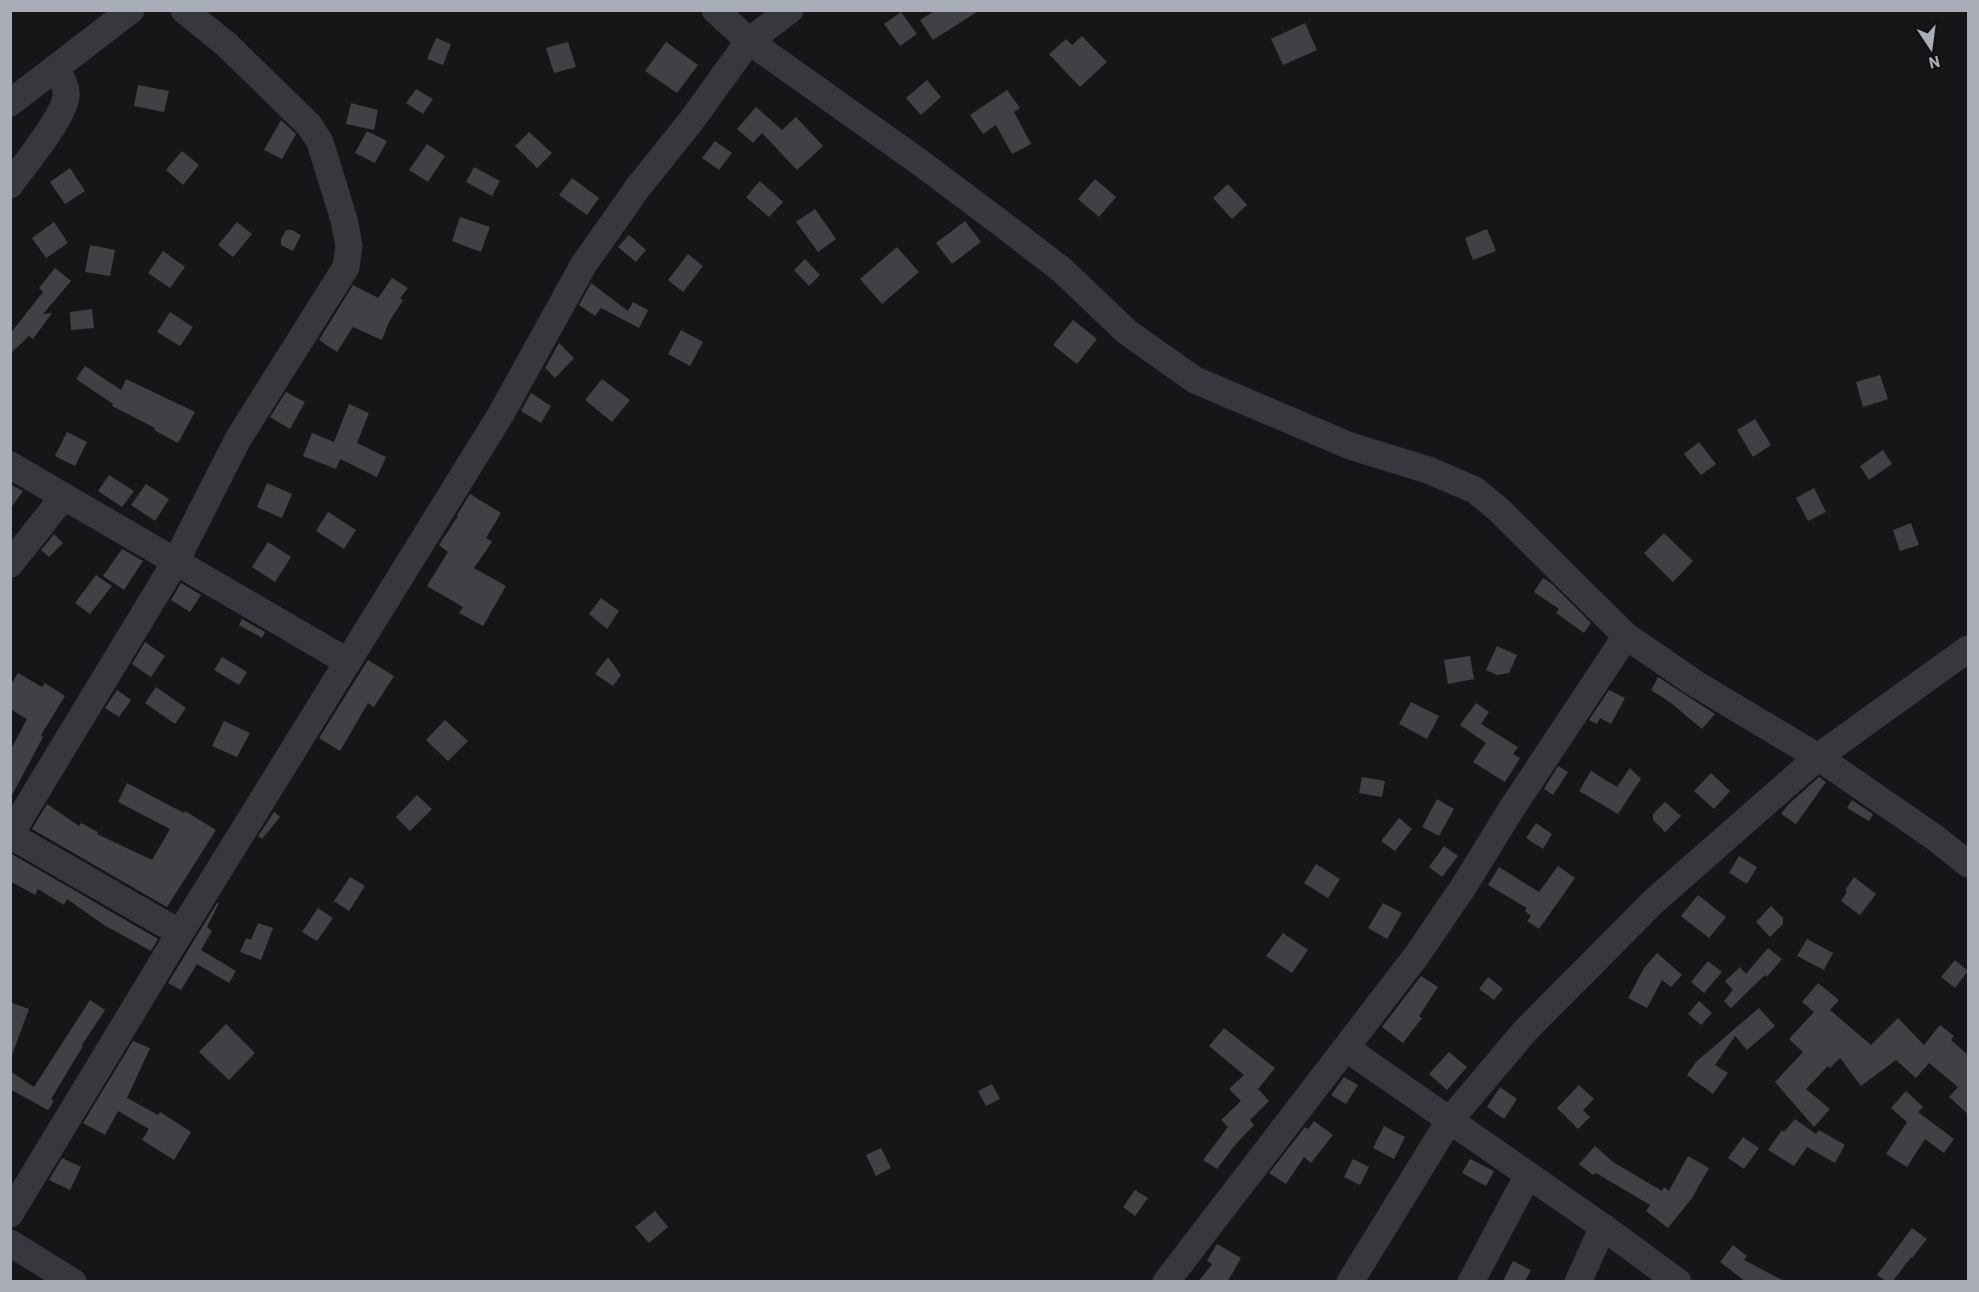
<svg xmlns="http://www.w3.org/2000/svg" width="1979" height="1292" viewBox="0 0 1979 1292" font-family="Barlow,sans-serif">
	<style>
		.building { fill: #404145 }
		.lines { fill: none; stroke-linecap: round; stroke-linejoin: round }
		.minor { stroke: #37383d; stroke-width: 27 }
	</style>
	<rect width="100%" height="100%" fill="#161618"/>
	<g class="building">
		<polygon points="936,10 980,10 933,40 920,20"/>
		<polygon points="901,12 917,34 900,46 884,24"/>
		<polygon points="1305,23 1317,50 1283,65 1271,39"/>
		<polygon points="1082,36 1107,62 1080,87 1049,54 1066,39 1072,45"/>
		<polygon points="436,38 451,44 443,65 427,59"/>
		<polygon points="568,42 576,67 554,73 546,48"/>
		<polygon points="666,42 698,65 677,93 645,71"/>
		<polygon points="927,80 941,97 921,115 906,98"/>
		<polygon points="138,85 169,91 164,112 134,106"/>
		<polygon points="416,89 433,99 423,114 406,103"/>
		<polygon points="1007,90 1020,108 1014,112 1031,144 1012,154 996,125 983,134 970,115"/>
		<polygon points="351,103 378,110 374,130 346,124"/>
		<polygon points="756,107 782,130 796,117 823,146 797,170 762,133 753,143 737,129"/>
		<polygon points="281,120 296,134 282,159 264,150"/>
		<polygon points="367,131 387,141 375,163 355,153"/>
		<polygon points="529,132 552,153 537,168 515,146"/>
		<polygon points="715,141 732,153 719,170 702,158"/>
		<polygon points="427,144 445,156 428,182 409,170"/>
		<polygon points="182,151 199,165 183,185 166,170"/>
		<polygon points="474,167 500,181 492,196 466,182"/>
		<polygon points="70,168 85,191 65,204 50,182"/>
		<polygon points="572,178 599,198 587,215 559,195"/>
		<polygon points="1095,179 1116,197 1099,217 1078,199"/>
		<polygon points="760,181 783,202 769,217 746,197"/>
		<polygon points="1228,184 1247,205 1232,219 1213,198"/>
		<polygon points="815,209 836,239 818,252 796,222"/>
		<polygon points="460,217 490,227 481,252 452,241"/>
		<polygon points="965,221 981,242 952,264 936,243"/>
		<polygon points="54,222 68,243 46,258 32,238"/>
		<polygon points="237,222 252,234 233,257 218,245"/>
		<polygon points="1487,229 1496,251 1473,260 1465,238"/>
		<polygon points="286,230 292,230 301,235 293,251 281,245 281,239"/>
		<polygon points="629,235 646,250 636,262 618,247"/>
		<polygon points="90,245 115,250 110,276 85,272"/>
		<polygon points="897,247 919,272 882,304 860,279"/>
		<polygon points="163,251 185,267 170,288 148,273"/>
		<polygon points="688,254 703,266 683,292 668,280"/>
		<polygon points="805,259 820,275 809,286 794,270"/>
		<polygon points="55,268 71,281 43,314 52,313 33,339 29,336 10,354 10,334 43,292 39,288"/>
		<polygon points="392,278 408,288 400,298 403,300 389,322 382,340 353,327 337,352 319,340 353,285 378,298"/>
		<polygon points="591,283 628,311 633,302 648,310 639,328 601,308 595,316 579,305"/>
		<polygon points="92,309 94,328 71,330 70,312"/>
		<polygon points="170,312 193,327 180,346 157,332"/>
		<polygon points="1073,320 1097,339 1077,364 1053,345"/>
		<polygon points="681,330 703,342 690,366 668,354"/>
		<polygon points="559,343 574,358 555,378 545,368"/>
		<polygon points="85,366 121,390 126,379 195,412 178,443 154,430 155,428 112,406 113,404 76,379"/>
		<polygon points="1880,375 1888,399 1863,407 1856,382"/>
		<polygon points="602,379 630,400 612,422 585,400"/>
		<polygon points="286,392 305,402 290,429 270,417"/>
		<polygon points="531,393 551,406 541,423 521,411"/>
		<polygon points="349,404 369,413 357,443 386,457 377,477 340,459 336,469 303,456 312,433 334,442"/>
		<polygon points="1755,419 1771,445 1753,457 1737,430"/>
		<polygon points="67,432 87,442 75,466 55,456"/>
		<polygon points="1699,442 1716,464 1701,475 1684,454"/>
		<polygon points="1883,450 1892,464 1869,480 1860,466"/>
		<polygon points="109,475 134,491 122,507 98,491"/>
		<polygon points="267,483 292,494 282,518 257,507"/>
		<polygon points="10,484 23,491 10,509"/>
		<polygon points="146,484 169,499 155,521 131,505"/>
		<polygon points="1814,488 1826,512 1808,521 1796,498"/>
		<polygon points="470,494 501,513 486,538 492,542 474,568 506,586 483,626 459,613 463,607 427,586 448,552 439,545 458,516 457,515"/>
		<polygon points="328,512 356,530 344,549 316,531"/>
		<polygon points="1911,523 1919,545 1900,551 1893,530"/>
		<polygon points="1664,533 1693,561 1673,582 1644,553"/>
		<polygon points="54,534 63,543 49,557 41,550"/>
		<polygon points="268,542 291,557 275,582 252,567"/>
		<polygon points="122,549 143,561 124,590 103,576"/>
		<polygon points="96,575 112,586 90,614 75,603"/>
		<polygon points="1543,578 1552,584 1591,623 1584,633 1556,613 1559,609 1534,592"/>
		<polygon points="181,583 201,595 190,612 171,600"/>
		<polygon points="601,598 619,611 607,629 589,614"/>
		<polygon points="242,619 265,632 262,638 239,625"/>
		<polygon points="145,642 165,656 151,677 132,664"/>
		<polygon points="1497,646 1517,655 1509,673 1497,675 1486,670"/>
		<polygon points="1470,656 1474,679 1448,684 1444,660"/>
		<polygon points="222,657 247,672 239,685 214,670"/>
		<polygon points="608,657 621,675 613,686 595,674"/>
		<polygon points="368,660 394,676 374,707 368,703 340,751 319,738"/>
		<polygon points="18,673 42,687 45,683 65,696 41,735 43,737 10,799 10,751 27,719 10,709 10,686"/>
		<polygon points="1658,677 1715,714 1702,729 1671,703 1651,690"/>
		<polygon points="156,687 186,708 175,724 145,703"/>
		<polygon points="117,690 131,700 119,717 105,708"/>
		<polygon points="1609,690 1625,698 1611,724 1600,718 1597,724 1589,720"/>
		<polygon points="1411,702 1439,716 1427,739 1399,724"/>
		<polygon points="1476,703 1489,712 1481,724 1518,747 1513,754 1520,758 1505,782 1473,762 1486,743 1460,725"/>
		<polygon points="445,720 468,741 448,761 426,740"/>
		<polygon points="224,721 250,733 237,757 212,746"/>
		<polygon points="1558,766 1568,772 1553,795 1544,789"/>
		<polygon points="1630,768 1641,779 1618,814 1579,791 1591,771 1617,787"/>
		<polygon points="1711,773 1730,791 1714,809 1694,791"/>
		<polygon points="1362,777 1385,781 1382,797 1359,793"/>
		<polygon points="1819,777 1826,782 1796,824 1781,814 1789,804"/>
		<polygon points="127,783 184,813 185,811 216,830 167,907 32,829 47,804 79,826 81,823 98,832 97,834 152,860 170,829 118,802"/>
		<polygon points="417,795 432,809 410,831 396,817"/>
		<polygon points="1437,799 1454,809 1439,836 1422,827"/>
		<polygon points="1852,800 1873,814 1869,821 1847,808"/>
		<polygon points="1665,802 1681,816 1665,832 1653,820 1653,814"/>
		<polygon points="274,812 280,817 262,839 258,836"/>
		<polygon points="1399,818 1412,829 1395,851 1381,841"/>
		<polygon points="1536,823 1552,834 1543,849 1526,838"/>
		<polygon points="1444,846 1458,856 1442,877 1429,867"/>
		<polygon points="10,853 158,939 151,951 104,925 67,899 64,905 38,889 35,895 10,881"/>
		<polygon points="1739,856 1757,867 1747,884 1729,873"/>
		<polygon points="1316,864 1340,879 1328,898 1304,883"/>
		<polygon points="1558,866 1575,878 1539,929 1527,921 1531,916 1525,911 1527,908 1488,885 1499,867 1539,892"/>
		<polygon points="350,877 365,886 349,911 334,901"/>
		<polygon points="1854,877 1876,894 1860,915 1841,901 1847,892 1845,890"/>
		<polygon points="1698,895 1726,917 1709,938 1681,916"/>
		<polygon points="217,903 219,903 207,927 212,931 201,950 236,971 229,983 197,964 181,990 168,983"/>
		<polygon points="1383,903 1402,913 1387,939 1368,928"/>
		<polygon points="1771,906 1783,918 1783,924 1770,937 1756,922"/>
		<polygon points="318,908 333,918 317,941 302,932"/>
		<polygon points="258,923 273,928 261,960 240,952 246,938 251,940"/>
		<polygon points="1283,933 1308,950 1292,973 1266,956"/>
		<polygon points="1807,939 1833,953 1824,970 1797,956"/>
		<polygon points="1768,948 1782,959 1767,977 1765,975 1731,1008 1724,1001 1733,990 1725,981 1740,967 1746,974"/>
		<polygon points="1657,953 1682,975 1671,987 1662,980 1647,1008 1628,998 1644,968"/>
		<polygon points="1955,960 1968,971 1955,988 1941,977"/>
		<polygon points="1708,961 1722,972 1704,993 1691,982"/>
		<polygon points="1421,976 1438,987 1419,1016 1422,1018 1403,1043 1382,1027"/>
		<polygon points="1488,977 1503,989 1494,1000 1479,989"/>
		<polygon points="1818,983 1839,1000 1830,1010 1871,1045 1898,1018 1924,1045 1940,1025 1954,1036 1951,1040 1968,1055 1968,1114 1949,1097 1958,1087 1929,1063 1916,1078 1896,1060 1861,1086 1840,1058 1830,1068 1828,1066 1806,1089 1830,1109 1814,1127 1775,1082 1803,1052 1789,1039 1814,1012 1802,1002"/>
		<polygon points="90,1000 105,1010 82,1045 83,1046 51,1099 54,1101 48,1110 10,1089 10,1071 34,1087"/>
		<polygon points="1699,1001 1712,1013 1701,1025 1688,1014"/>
		<polygon points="10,1002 29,1009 12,1055 10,1054"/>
		<polygon points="1759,1008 1775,1026 1747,1050 1735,1036 1715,1065 1728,1073 1713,1094 1687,1075 1696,1062"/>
		<polygon points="226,1024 255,1053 229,1080 199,1052"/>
		<polygon points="1224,1028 1275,1068 1258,1089 1269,1101 1250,1120 1254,1125 1235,1145 1217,1169 1203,1160 1228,1127 1221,1120 1241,1101 1229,1089 1244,1075 1209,1046"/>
		<polygon points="133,1041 150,1048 127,1098 158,1115 160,1112 191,1132 174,1160 142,1140 149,1129 118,1111 105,1135 83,1123"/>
		<polygon points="1449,1052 1467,1067 1447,1090 1429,1074"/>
		<polygon points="1344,1077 1358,1085 1346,1104 1331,1095"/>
		<polygon points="992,1084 1000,1099 986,1106 978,1091"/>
		<polygon points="1579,1085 1594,1099 1583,1110 1590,1117 1578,1129 1557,1108"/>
		<polygon points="1500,1087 1517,1099 1504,1119 1487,1107"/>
		<polygon points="1906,1091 1923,1107 1918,1112 1954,1139 1944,1153 1925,1139 1907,1167 1886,1154 1907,1122 1891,1108"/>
		<polygon points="1795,1119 1816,1134 1819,1130 1845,1145 1835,1163 1807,1147 1794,1166 1768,1150 1782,1130 1784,1132"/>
		<polygon points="1314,1121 1333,1135 1311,1163 1304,1157 1286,1184 1269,1173 1305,1127 1308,1129"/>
		<polygon points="1384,1126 1405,1137 1394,1159 1373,1148"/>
		<polygon points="1743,1137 1759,1148 1744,1169 1728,1158"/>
		<polygon points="1595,1146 1613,1162 1662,1191 1664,1187 1669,1191 1688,1156 1709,1168 1692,1198 1668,1228 1646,1211 1650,1205 1596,1173 1593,1175 1579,1164"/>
		<polygon points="881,1148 891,1168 876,1176 866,1155"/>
		<polygon points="62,1158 81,1167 70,1190 49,1180"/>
		<polygon points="1353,1159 1369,1167 1360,1185 1344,1177"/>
		<polygon points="1470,1159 1494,1171 1486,1186 1462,1173"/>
		<polygon points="1135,1190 1148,1198 1135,1216 1123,1207"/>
		<polygon points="655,1211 668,1227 649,1243 635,1227"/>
		<polygon points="1912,1228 1927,1239 1912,1258 1911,1257 1893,1281 1886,1281 1877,1275"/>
		<polygon points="1217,1244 1241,1258 1228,1281 1199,1281 1212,1264 1207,1261"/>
		<polygon points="1733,1245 1747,1256 1744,1260 1784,1281 1745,1281 1720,1262"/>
		<polygon points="1513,1261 1531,1270 1525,1281 1503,1281"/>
	</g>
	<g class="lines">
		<g class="minor">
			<polyline points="715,10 749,41 918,161 1010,230 1062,270 1127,332 1195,380 1350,446 1428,470 1475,490 1499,510 1626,636"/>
			<polyline points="10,103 131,10"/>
			<path d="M10 185C24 165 64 118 66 96 67 86 61 78 56 70"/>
			<polyline points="10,465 348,662"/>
			<polyline points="10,564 64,496"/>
			<polyline points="10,835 176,561 238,439 346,267 349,245 344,220 320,142 309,125 227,45 184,10"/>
			<polyline points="10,835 180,933"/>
			<polyline points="1346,1048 1603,1227 1678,1282"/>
			<polyline points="10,1214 180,933 501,414 584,264 639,186 691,121 749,41 790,10"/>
			<polyline points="10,1243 73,1282"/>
			<polyline points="1166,1282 1417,955 1464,886 1512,808 1626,636 1696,684 1818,757 1934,837 1968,864"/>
			<polyline points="1350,1282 1449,1121 1525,1031 1653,902 1818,757 1968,649"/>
			<polyline points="1471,1282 1528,1175"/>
			<polyline points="1578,1282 1603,1227"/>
		</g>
	</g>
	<rect width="1979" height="1292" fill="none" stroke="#a8adb8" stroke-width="24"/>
	<g transform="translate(1931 48) rotate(167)" stroke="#111113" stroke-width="4.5" paint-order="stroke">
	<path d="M0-4.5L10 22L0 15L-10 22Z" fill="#a8adb8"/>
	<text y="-9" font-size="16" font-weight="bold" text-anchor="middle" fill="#a8adb8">N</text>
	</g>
</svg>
